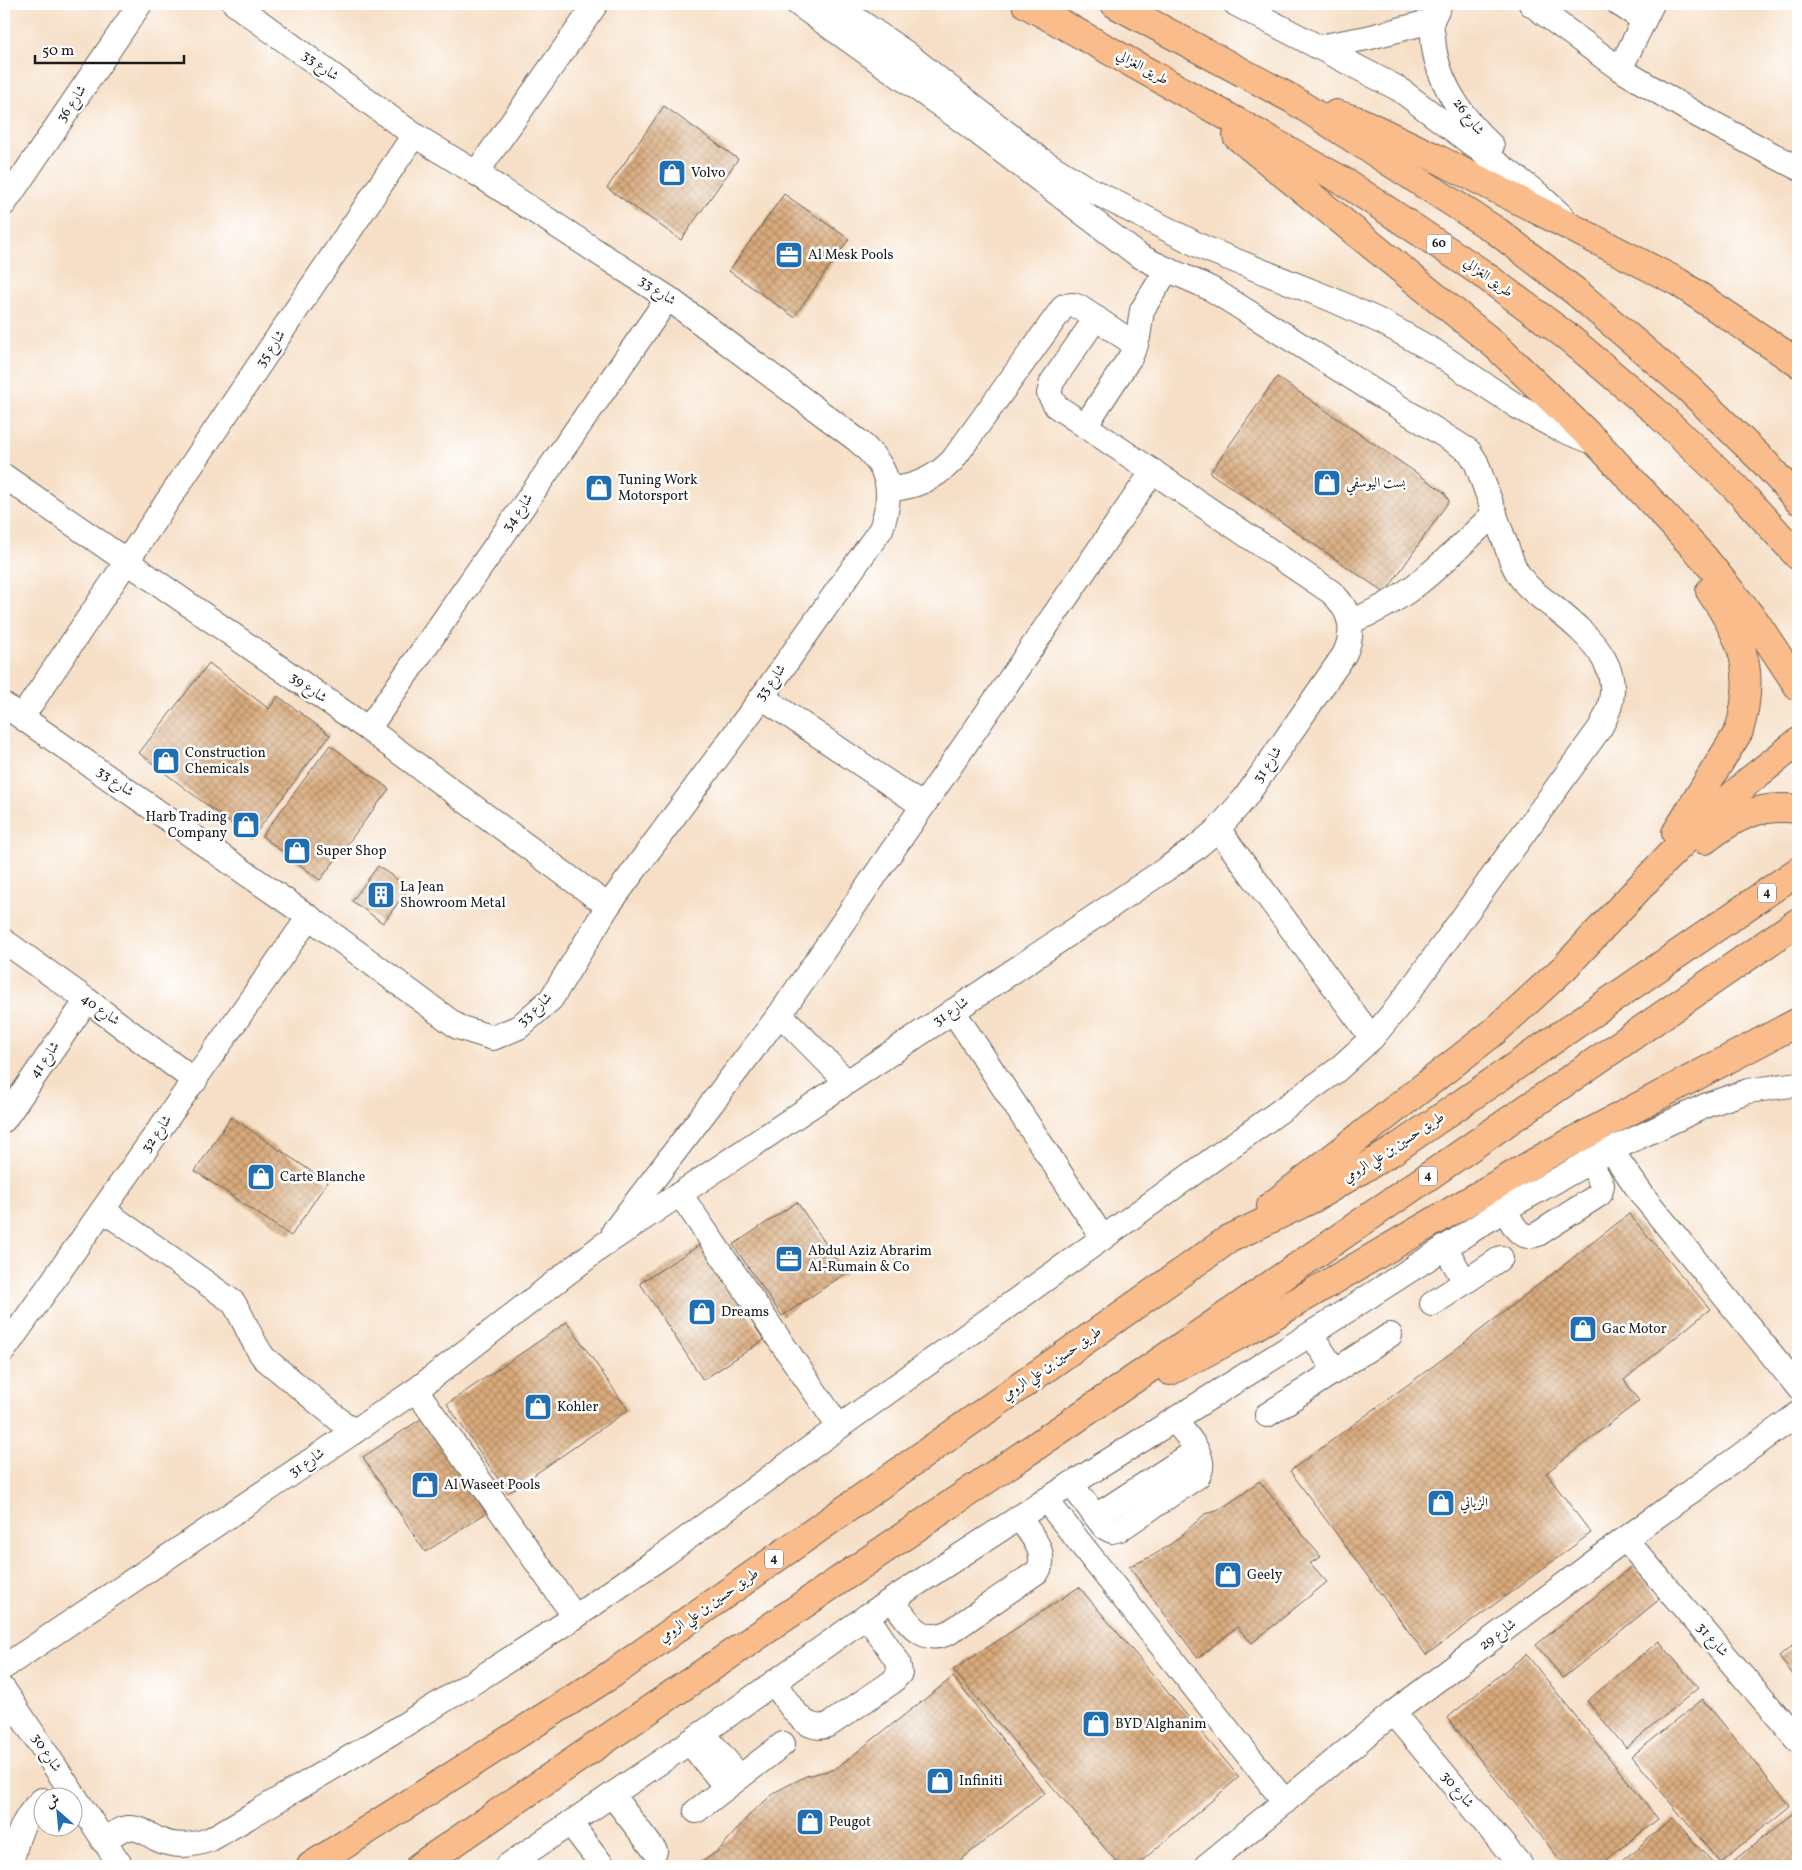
<svg xmlns="http://www.w3.org/2000/svg" width="1802" height="1870" viewBox="0 0 1802 1870" font-family="Vollkorn,Amiri,serif">
	<style>
		.building { fill: url(#building-cross-hatch) }
		.lines { fill: none; stroke-linecap: round; stroke-linejoin: round }
		.minor-casing { stroke: #686058; stroke-width: 26 }
		.highway-casing { stroke: #686058; stroke-width: 30 }
		.minor { stroke: #fff; stroke-width: 24 }
		.highway { stroke: #f9bc8a; stroke-width: 28 }
		.labels { text-anchor: middle; dominant-baseline: central; stroke-width: 5; stroke-linejoin: round; paint-order: stroke }
		.shield { fill: #fff; stroke: #606060; stroke-width: 1 }
		.shield-label { font-size: 12px; font-weight: bold; fill: #1c1c1c }
		.street-label { font-size: 14px; fill: #1c1c1c; stroke: #fff }
		.poi-label { font-size: 14px; fill: #1c1c1c; stroke: #fff; text-anchor: start }
	</style>
	<defs>
		<pattern id="building-cross-hatch" width="8" height="8" patternUnits="userSpaceOnUse" patternTransform="scale(1.25)"><rect width="8" height="8" fill="#d9aa7c"/><path d="M0 0l8 8M0 8l8-8" fill="none" stroke="#af8a65"/></pattern>
	</defs>
	<rect width="100%" height="100%" fill="#fff"/>
	<filter id="ink" filterUnits="userSpaceOnUse"><feTurbulence type="fractalNoise" baseFrequency=".02" numOctaves="2"/><feDisplacementMap in="SourceGraphic" scale="10" xChannelSelector="R" yChannelSelector="G"/><feConvolveMatrix kernelMatrix="1 2 1 2 8 2 1 2 1" color-interpolation-filters="sRGB"/></filter>
	<filter id="wash" filterUnits="userSpaceOnUse"><feTurbulence type="fractalNoise" baseFrequency=".0096" numOctaves="4" result="noise"/><feDisplacementMap in="SourceGraphic" scale="20" xChannelSelector="R" yChannelSelector="G"/><feGaussianBlur stdDeviation="1.12" result="paint"/><feColorMatrix in="noise" values="0 0 0 0 0 0 0 0 0 0 0 0 0 0 0 0 0 1.4 0 .05"/><feComposite in="paint" operator="in"/></filter>
	<g filter="url(#wash)">
		<rect width="100%" height="100%" fill="#f6dfc6"/>
		<g id="blocks">
			<g class="building">
				<polygon points="664,106 738,159 681,240 607,188"/>
				<polygon points="784,194 849,239 794,317 729,271"/>
				<polygon points="1277,377 1444,492 1449,501 1385,593 1210,473"/>
				<polygon points="209,663 269,709 278,696 330,735 251,839 139,753"/>
				<polygon points="330,745 389,789 320,880 262,836"/>
				<polygon points="378,866 409,888 383,923 352,901"/>
				<polygon points="231,1117 327,1182 291,1236 195,1171"/>
				<polygon points="797,1202 846,1273 782,1316 733,1245"/>
				<polygon points="1629,1214 1710,1309 1624,1380 1639,1401 1546,1473 1591,1533 1426,1655 1290,1471 1455,1350"/>
				<polygon points="701,1244 764,1340 703,1380 640,1283"/>
				<polygon points="567,1322 628,1410 508,1493 447,1404"/>
				<polygon points="424,1417 486,1513 425,1552 363,1457"/>
				<polygon points="1259,1481 1321,1557 1310,1563 1327,1582 1252,1643 1237,1627 1198,1658 1129,1567 1154,1555 1175,1541 1205,1514 1217,1511 1243,1494"/>
				<polygon points="1632,1566 1660,1599 1563,1678 1536,1645"/>
				<polygon points="1079,1587 1239,1777 1136,1866 1120,1866 953,1670"/>
				<polygon points="1659,1641 1698,1688 1626,1748 1587,1701"/>
				<polygon points="1798,1641 1798,1681 1779,1657"/>
				<polygon points="1526,1654 1658,1819 1599,1866 1565,1866 1447,1718"/>
				<polygon points="953,1677 1045,1793 953,1866 696,1866 719,1850 753,1811 777,1791 806,1776 835,1769"/>
				<polygon points="1703,1699 1790,1806 1720,1863 1632,1756"/>
				<polygon points="1798,1809 1798,1866 1728,1866"/>
				<polygon points="1673,1818 1715,1866 1616,1866"/>
			</g>
		</g>
	</g>
	<g filter="url(#ink)">
		<use href="#blocks" fill-opacity="0" stroke="#686058" stroke-width="1"/>
		<g class="lines">
			<defs>
				<g id="minor">
					<polyline points="834,4 906,53 1038,158 1085,187 1204,248 1331,299 1384,323 1434,351 1518,407 1557,428 1593,442"/>
					<polyline points="1236,4 1399,89 1538,194 1563,217"/>
					<path d="M1440 4C1438 9 1433 16 1432 21 1431 26 1432 32 1433 37 1435 78 1462 119 1492 146"/>
					<polyline points="1531,4 1620,69 1699,116 1798,168"/>
					<polyline points="1619,4 1644,20"/>
					<polyline points="1318,47 1367,38 1432,21"/>
					<polyline points="1620,69 1652,4"/>
					<polyline points="476,173 596,4"/>
					<polyline points="4,204 140,4"/>
					<polyline points="1085,426 1131,356 1138,337 1142,310 1167,270"/>
					<polyline points="4,476 368,729 608,906"/>
					<path d="M889 489C914 488 934 479 952 461L1064 306 1073 305 1079 307 1136 345"/>
					<path d="M1350 621C1409 602 1451 554 1495 513"/>
					<polyline points="762,697 923,806"/>
					<path d="M4 705 309 917 458 1027 493 1038 519 1027 551 999 608 906 762 697 881 529C895 489 889 467 857 440L668 298 476 173 414 135 235 4"/>
					<polyline points="22,717 414,135"/>
					<polyline points="368,729 668,298"/>
					<polyline points="1218,829 1372,1038"/>
					<polyline points="4,941 87,1000 195,1081"/>
					<polyline points="953,1011 1103,1238"/>
					<polyline points="780,1014 847,1082"/>
					<polyline points="4,1120 87,1000"/>
					<polyline points="1611,1150 1643,1196 1798,1387"/>
					<polyline points="680,1194 839,1427"/>
					<path d="M1505 1209C1512 1223 1519 1242 1538 1234L1600 1194 1602 1185 1590 1160"/>
					<path d="M103 1210 233 1302C245 1320 251 1341 264 1358L354 1432"/>
					<polyline points="614,1231 780,1014 1153,471"/>
					<polyline points="1445,1247 1465,1282"/>
					<polyline points="1432,1304 1501,1258"/>
					<polyline points="1311,1334 1335,1371"/>
					<polyline points="4,1350 309,917"/>
					<polyline points="416,1390 575,1617"/>
					<polyline points="1267,1415 1390,1335"/>
					<path d="M1071 1484 1104 1527 1112 1531 1120 1529 1198 1476C1210 1457 1185 1435 1175 1420"/>
					<polyline points="1046,1500 1285,1802"/>
					<polyline points="1096,1516 1196,1451"/>
					<polyline points="1625,1539 1798,1740"/>
					<path d="M892 1600C908 1620 920 1647 950 1632L1038 1571C1049 1552 1029 1533 1019 1517"/>
					<path d="M4 1667 416 1390 602 1246 1166 869 1193 850 1218 829 1245 798 1344 655C1356 631 1351 610 1331 592L1056 406 1049 394 1052 382 1096 318"/>
					<path d="M774 1682C787 1700 804 1737 830 1724L892 1682 900 1673 898 1662 867 1616"/>
					<polyline points="4,1690 121,1866"/>
					<polyline points="1393,1713 1521,1866"/>
					<polyline points="703,1733 740,1777"/>
					<polyline points="689,1742 726,1787"/>
					<polyline points="612,1795 655,1851"/>
					<polyline points="696,1811 783,1744"/>
					<polyline points="570,1823 603,1866"/>
					<path d="M103 1841C111 1836 119 1829 128 1828 140 1827 147 1834 157 1839 175 1848 193 1846 211 1839L378 1741 477 1680 575 1617 664 1555 839 1427 1336 1071 1372 1038 1401 1003 1600 728C1633 673 1593 639 1552 606 1540 597 1527 588 1519 575 1511 564 1508 549 1503 537 1494 512 1485 487 1476 462L1469 451 1213 290C1188 277 1162 269 1138 255L964 122 798 4"/>
					<path d="M11 1866C16 1840 22 1818 42 1800"/>
					<polyline points="507,1866 703,1733 867,1616 1046,1500 1298,1342 1505,1209 1611,1150 1707,1105 1748,1091 1798,1084"/>
					<polyline points="1206,1866 1393,1713 1625,1539 1798,1414"/>
				</g>
				<g id="highway">
					<polyline points="1026,4 1343,181 1480,272 1569,338 1654,410 1735,487 1798,556"/>
					<polyline points="1115,4 1292,99 1498,232 1576,292 1688,388 1765,463 1798,500"/>
					<polyline points="1336,114 1359,121 1434,157 1678,282 1798,363"/>
					<polyline points="1237,136 1495,345 1598,444 1704,558 1757,624 1798,686"/>
					<path d="M1676 833 1739 731C1756 672 1744 640 1710 591"/>
					<path d="M1705 840C1735 817 1758 804 1798 809"/>
					<polyline points="1271,1206 1495,1031 1564,968 1667,858 1708,818 1750,780 1798,742"/>
					<polyline points="1170,1371 1247,1331 1549,1154 1798,1022"/>
					<polyline points="311,1866 612,1674 1229,1239 1312,1199 1391,1152 1798,871"/>
					<polyline points="420,1866 1102,1401 1798,922"/>
				</g>
			</defs>
			<use href="#minor" class="minor-casing"/>
			<use href="#highway" class="highway-casing"/>
			<use href="#minor" class="minor"/>
			<use href="#highway" class="highway"/>
		</g>
	</g>
	<defs>
		<symbol id="shop-square" viewBox="-11 -11 22 22"><rect x="-9" y="-9" width="18" height="18" rx="4" fill="#1f6fb2" stroke="#fff"/><path d="M-5-2.5h2.3a2.7 3.5 0 0 1 5.4 0H5L5.5 6h-11ZM-1.5-2.5h3a1.5 2.3 0 0 0-3 0Z" fill="#fff"/></symbol>
		<symbol id="office-square" viewBox="-11 -11 22 22"><rect x="-9" y="-9" width="18" height="18" rx="4" fill="#1f6fb2" stroke="#fff"/><path d="M-6-3h4V-5.5h4V-3h4V5H-6ZM-1-4.5V-3h2v-1.5ZM-6 0V1H6V0Z" fill="#fff"/></symbol>
		<symbol id="building-square" viewBox="-11 -11 22 22"><rect x="-9" y="-9" width="18" height="18" rx="4" fill="#1f6fb2" stroke="#fff"/><path d="M-4-6H4V6H1V3H-1V6H-4ZM-2.5-4.3h1.7v1.8h-1.7ZM.8-4.3h1.7v1.8H.8ZM-2.5-1h1.7V.8h-1.7ZM.8-1h1.7V.8H.8Z" fill="#fff"/></symbol>
	</defs>
	<g fill-rule="evenodd">
		<use href="#shop-square" x="656" y="157" width="32" height="32"/>
		<use href="#office-square" x="773" y="239" width="32" height="32"/>
		<use href="#shop-square" x="1311" y="467" width="32" height="32"/>
		<use href="#shop-square" x="583" y="472" width="32" height="32"/>
		<use href="#shop-square" x="150" y="745" width="32" height="32"/>
		<use href="#shop-square" x="230" y="809" width="32" height="32"/>
		<use href="#shop-square" x="281" y="835" width="32" height="32"/>
		<use href="#building-square" x="365" y="879" width="32" height="32"/>
		<use href="#shop-square" x="245" y="1161" width="32" height="32"/>
		<use href="#office-square" x="773" y="1243" width="32" height="32"/>
		<use href="#shop-square" x="686" y="1296" width="32" height="32"/>
		<use href="#shop-square" x="1567" y="1313" width="32" height="32"/>
		<use href="#shop-square" x="522" y="1391" width="32" height="32"/>
		<use href="#shop-square" x="409" y="1469" width="32" height="32"/>
		<use href="#shop-square" x="1425" y="1487" width="32" height="32"/>
		<use href="#shop-square" x="1212" y="1559" width="32" height="32"/>
		<use href="#shop-square" x="1080" y="1708" width="32" height="32"/>
		<use href="#shop-square" x="924" y="1765" width="32" height="32"/>
		<use href="#shop-square" x="794" y="1806" width="32" height="32"/>
	</g>
	<g class="labels">
		<g class="shield">
			<rect x="1426.5" y="234.5" width="25" height="19" rx="4"/>
			<rect x="1758" y="883.5" width="18" height="19" rx="4"/>
			<rect x="1419" y="1166.5" width="18" height="19" rx="4"/>
			<rect x="765" y="1549.5" width="18" height="19" rx="4"/>
		</g>
		<g class="shield-label">
			<text x="1439" y="244">60</text>
			<text x="1767" y="893">4</text>
			<text x="1428" y="1176">4</text>
			<text x="774" y="1559">4</text>
		</g>
		<g class="street-label">
			<text transform="translate(320 66) rotate(36)">شارع 33</text>
			<text transform="translate(1142 68) rotate(29)">طريق الغزالي</text>
			<text transform="translate(72 104) rotate(-56)">شارع 36</text>
			<text transform="translate(1468 117) rotate(53)">شارع 26</text>
			<text transform="translate(1488 278) rotate(36)">طريق الغزالي</text>
			<text transform="translate(657 291) rotate(34)">شارع 33</text>
			<text transform="translate(271 349) rotate(-56)">شارع 35</text>
			<text transform="translate(518 513) rotate(-55)">شارع 34</text>
			<text transform="translate(771 683) rotate(-54)">شارع 33</text>
			<text transform="translate(308 688) rotate(35)">شارع 39</text>
			<text transform="translate(1268 765) rotate(-56)">شارع 31</text>
			<text transform="translate(115 782) rotate(35)">شارع 33</text>
			<text transform="translate(100 1010) rotate(36)">شارع 40</text>
			<text transform="translate(535 1010) rotate(-43)">شارع 33</text>
			<text transform="translate(951 1012) rotate(-34)">شارع 31</text>
			<text transform="translate(45 1060) rotate(-55)">شارع 41</text>
			<text transform="translate(157 1134) rotate(-55)">32 شارع</text>
			<text transform="translate(1394 1148) rotate(-33)">طريق حسين بن علي الرومي</text>
			<text transform="translate(1052 1364) rotate(-35)">طريق حسين بن علي الرومي</text>
			<text transform="translate(307 1463) rotate(-34)">شارع 31</text>
			<text transform="translate(709 1606) rotate(-35)">طريق حسين بن علي الرومي</text>
			<text transform="translate(1498 1635) rotate(-37)">شارع 29</text>
			<text transform="translate(1712 1640) rotate(49)">شارع 31</text>
			<text transform="translate(46 1753) rotate(57)">شارع 30</text>
			<text transform="translate(1457 1790) rotate(50)">شارع 30</text>
		</g>
		<g class="poi-label">
			<text x="691" y="173">Volvo</text>
			<text x="808" y="255">Al Mesk Pools</text>
			<text x="618" y="480">Tuning Work<tspan x="618" dy="16">Motorsport</tspan></text>
			<text x="1346" y="483">بست اليوسفي</text>
			<text x="185" y="753">Construction<tspan x="185" dy="16">Chemicals</tspan></text>
			<text x="227" y="817" text-anchor="end">Harb Trading<tspan x="227" dy="16">Company</tspan></text>
			<text x="316" y="851">Super Shop</text>
			<text x="400" y="887">La Jean<tspan x="400" dy="16">Showroom Metal</tspan></text>
			<text x="280" y="1177">Carte Blanche</text>
			<text x="808" y="1251">Abdul Aziz Abrarim<tspan x="808" dy="16">Al-Rumain &amp; Co</tspan></text>
			<text x="721" y="1312">Dreams</text>
			<text x="1602" y="1329">Gac Motor</text>
			<text x="557" y="1407">Kohler</text>
			<text x="444" y="1485">Al Waseet Pools</text>
			<text x="1460" y="1503">الزياني</text>
			<text x="1247" y="1575">Geely</text>
			<text x="1115" y="1724">BYD Alghanim</text>
			<text x="959" y="1781">Infiniti</text>
			<text x="829" y="1822">Peugot</text>
		</g>
	</g>
	<rect width="1802" height="1870" fill="none" stroke="#fff" stroke-width="20"/>
	<g transform="translate(58 1812) rotate(333)"><circle r="24" fill="#ffffff" stroke="#a4a4a4"/>
	<path d="M0-4L9 19L0 12L-9 19Z" fill="#1f6fb2"/>
	<text y="-8" font-size="14" font-weight="bold" text-anchor="middle" fill="#1c1c1c">ش</text>
	</g>
	<path d="M35 55v8h149v-8" fill="none" stroke="#1c1c1c" stroke-width="2.5"/>
	<text x="42" y="55" font-size="15" fill="#1c1c1c" stroke="#ffffff" stroke-width="4" paint-order="stroke">50 m</text>
</svg>
